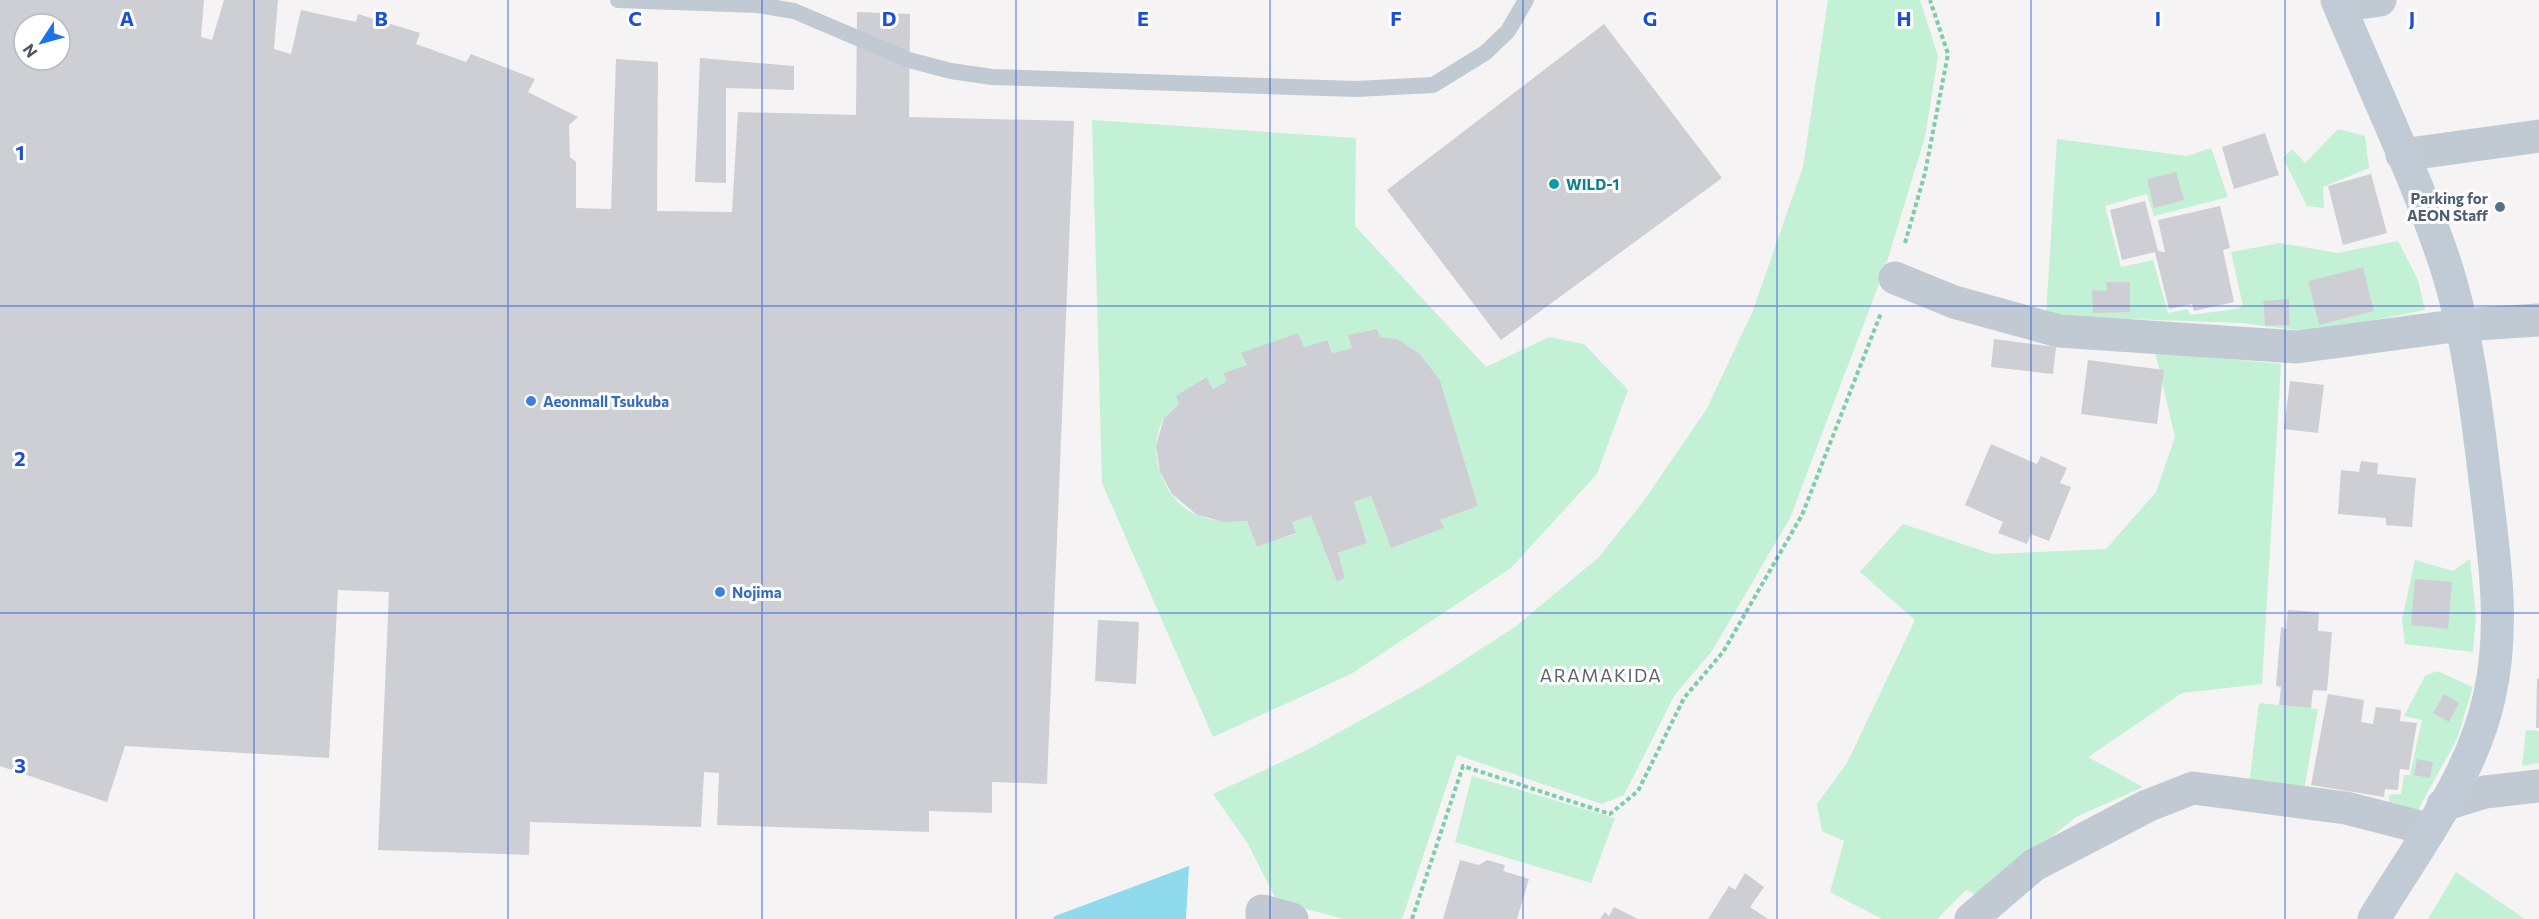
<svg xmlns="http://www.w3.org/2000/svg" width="2539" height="919" viewBox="0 0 2539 919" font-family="Commissioner,sans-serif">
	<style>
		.green { fill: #c3f1d5; fill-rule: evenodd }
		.water { fill: #90daee }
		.building { fill: #cdcfd5; fill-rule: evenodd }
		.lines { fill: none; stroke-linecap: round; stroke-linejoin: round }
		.path { stroke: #7ad0a6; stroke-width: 4; stroke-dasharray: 4.5 3; stroke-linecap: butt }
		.lane { stroke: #c1cad2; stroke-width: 16 }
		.street { stroke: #c1cad2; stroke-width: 33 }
		.secondary { stroke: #c1cbd6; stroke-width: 33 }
		.grid { fill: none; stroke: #1d4ed8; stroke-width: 1.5; stroke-opacity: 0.55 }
		.culture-dot { fill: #0f9aa8; stroke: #fff; stroke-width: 2 }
		.service-dot { fill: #5c6f8a; stroke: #fff; stroke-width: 2 }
		.shop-dot { fill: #3f7fe0; stroke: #fff; stroke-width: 2 }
		.labels { text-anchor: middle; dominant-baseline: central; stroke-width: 6; stroke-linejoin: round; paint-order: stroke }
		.culture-label { font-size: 15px; font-weight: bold; fill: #0d838f; stroke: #fff; text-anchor: start }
		.service-label { font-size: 15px; font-weight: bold; fill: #4e5e75; stroke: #fff; text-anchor: end }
		.shop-label { font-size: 15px; font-weight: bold; fill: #366cbe; stroke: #fff; text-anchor: start }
		.quarter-label { font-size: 18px; letter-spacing: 1.5px; fill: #5f6368; stroke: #fff }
		.grid-label { font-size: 20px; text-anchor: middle; font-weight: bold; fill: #1d4ed8; stroke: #fff; stroke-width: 6; stroke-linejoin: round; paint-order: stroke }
	</style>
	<rect width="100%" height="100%" fill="#f5f3f3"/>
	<g class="green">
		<polygon points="1828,0 1920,0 1938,56 1925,137 1885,268 1790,518 1712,651 1674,696 1624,795 1602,804 1457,755 1402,919 1344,919 1277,901 1248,844 1213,794 1307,750 1435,679 1516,626 1598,558 1643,502 1706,410 1752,313 1803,167"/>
		<path d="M1092 120 1356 138 1355 226 1486 367 1549 337 1584 344 1628 390 1597 474 1511 568 1351 674 1213 737 1102 483ZM1377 329 1380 337 1397 339 1419 353 1440 380 1478 506 1440 520 1443 528 1391 548 1371 496 1354 502 1367 543 1338 553 1345 578 1337 582 1311 516 1292 522 1295 534 1257 547 1247 521C1231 522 1213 522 1197 515 1163 500 1146 453 1163 420 1166 414 1174 409 1179 404L1177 396 1205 377 1213 389 1227 381 1223 373 1247 365 1242 353 1298 333 1304 347 1326 340 1332 353 1352 348 1349 335Z"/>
		<polygon points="2338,129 2365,136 2369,168 2323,187 2324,208 2307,206 2283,158 2292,149 2305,163"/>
		<path d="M2057 139 2187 156 2211 148 2228 197 2154 216 2147 194 2105 206 2121 267 2153 260 2168 313 2188 309 2190 315 2236 309 2243 306 2231 252 2280 243 2338 253 2398 241 2418 280 2425 310 2313 332 2241 323 2046 316ZM2363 267 2374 311 2319 325 2308 281ZM2289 300 2290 325 2265 326 2263 301Z"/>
		<polygon points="2155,352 2281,364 2262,684 2182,693 2088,757 2143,787 2076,817 1978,896 1966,890 1937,919 1882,919 1830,892 1844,841 1822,831 1817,804 1847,763 1915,620 1860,572 1903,524 1992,554 2106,549 2156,492 2175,437"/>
		<polygon points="2470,559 2476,617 2473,652 2405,644 2402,620 2415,560 2453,571"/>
		<polygon points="2437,671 2473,687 2457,739 2415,815 2389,808 2389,795 2401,794 2404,775 2410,775 2422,720 2404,716 2425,676"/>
		<polygon points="2259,703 2318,709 2304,791 2249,785"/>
		<polygon points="2526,730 2539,731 2539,763 2522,766"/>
		<polygon points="1472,776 1615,818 1591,883 1455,842"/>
		<polygon points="2456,872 2525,919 2428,919"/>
	</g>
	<polygon class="water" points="1189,866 1186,919 1053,919 1055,916"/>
	<g class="building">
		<path d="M0 0H204L201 37 212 40 224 0H278L274 49 291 54 301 10 356 22 358 14 420 33 416 44 466 62 471 54 535 79 528 92 578 117 569 125 570 157 576 162V208L611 209 616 59 658 62 657 211 732 212 738 112 856 115 857 12 910 14 909 117 1074 121 1047 784 992 782V813L929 811V832L717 825 719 773 704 772 701 827 530 822 529 855 378 850 389 592 338 590 329 758 125 746 107 802 0 766ZM24 24H60V60H24Z"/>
		<polygon points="1604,24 1722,178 1501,340 1387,190"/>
		<polygon points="700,58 794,66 794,90 726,88 726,183 695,182"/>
		<polygon points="2265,133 2279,175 2234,189 2222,147"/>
		<polygon points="2176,172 2184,200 2154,208 2147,179"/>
		<polygon points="2371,174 2387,233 2343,245 2328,186"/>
		<polygon points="2145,201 2158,251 2165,252 2158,220 2220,206 2230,248 2223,250 2234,302 2194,311 2192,304 2169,309 2155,252 2122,260 2110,210"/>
		<polygon points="2363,267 2374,311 2319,325 2308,281"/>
		<polygon points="2106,282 2130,282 2130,312 2093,313 2092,290 2107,291"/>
		<polygon points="2289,299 2290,325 2265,326 2263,301"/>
		<polygon points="1377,329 1380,337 1397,339 1419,353 1440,380 1478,506 1440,520 1444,528 1391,548 1371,496 1354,502 1367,543 1338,553 1345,578 1337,582 1311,516 1292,522 1296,533 1257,547 1247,521 1224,522 1197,515 1172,494 1160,472 1156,446 1164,418 1179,404 1176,396 1206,377 1213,389 1227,381 1223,373 1247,365 1241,353 1298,333 1304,347 1327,340 1332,353 1352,348 1348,335"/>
		<polygon points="1994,339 2056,347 2053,374 1991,367"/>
		<polygon points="2088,360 2164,370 2157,424 2081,414"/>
		<polygon points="2290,381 2324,385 2318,433 2284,429"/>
		<polygon points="1991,444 2037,464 2041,456 2067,468 2060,483 2071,487 2049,541 2031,534 2027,544 1998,533 2003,522 1965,505"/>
		<polygon points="2361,461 2378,463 2377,474 2416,478 2412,527 2386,525 2386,518 2338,514 2341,470 2359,472"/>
		<polygon points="2415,579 2452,582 2448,629 2411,625"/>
		<polygon points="2288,610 2319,612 2318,631 2332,632 2327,691 2313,690 2311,708 2279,705 2281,687 2276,686 2281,627 2286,629"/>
		<polygon points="1098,620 1139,622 1136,684 1095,681"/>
		<polygon points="2539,678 2539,728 2536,728 2537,679"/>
		<polygon points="2328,694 2364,700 2361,722 2373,724 2376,707 2401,710 2400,721 2417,723 2409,770 2400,769 2398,790 2385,789 2384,797 2311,785"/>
		<polygon points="2444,694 2459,703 2449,722 2433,713"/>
		<polygon points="2417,759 2433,762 2430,778 2414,775"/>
		<polygon points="1460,860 1479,865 1487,860 1505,865 1503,871 1529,879 1517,919 1443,919"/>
		<polygon points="1745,873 1764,887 1750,907 1768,919 1708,919 1729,886 1735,890"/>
		<polygon points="1614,907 1638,919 1600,919 1605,912 1609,916"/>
	</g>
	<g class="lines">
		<g class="path">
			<polyline points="1905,243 1925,173 1948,54 1930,0"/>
			<polyline points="1412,919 1463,766 1610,814 1638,791 1684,698 1723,652 1802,515 1881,313"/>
		</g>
		<polyline class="lane" points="618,0 758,5 794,11 909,60 951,71 992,77 1356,89 1433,85 1485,53 1508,31 1526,0"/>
		<g class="street">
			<polyline points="2340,6 2380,0"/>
			<polyline points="2402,155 2539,136"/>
			<polyline points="1895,278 1954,302 2059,331 2297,347 2461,325 2539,320"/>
			<polyline points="2443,805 2485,792 2539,786"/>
			<polyline points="1262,919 1262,911 1292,919"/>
			<polyline points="1971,919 2034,865 2147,806 2193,788 2346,808 2428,829"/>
		</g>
		<path class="secondary" d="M2337 0C2373 87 2415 174 2445 263 2470 340 2478 424 2488 504 2496 569 2504 634 2489 698 2471 779 2416 849 2374 919"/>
	</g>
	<path class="grid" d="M254 0V919M508 0V919M762 0V919M1016 0V919M1270 0V919M1523 0V919M1777 0V919M2031 0V919M2285 0V919M0 306H2539M0 613H2539"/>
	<circle class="culture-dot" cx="1554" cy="184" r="6"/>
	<circle class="service-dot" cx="2500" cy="207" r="6"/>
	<g class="shop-dot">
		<circle cx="531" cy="401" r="6"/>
		<circle cx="720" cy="592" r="6"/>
	</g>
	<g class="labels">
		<g class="culture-label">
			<text x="1566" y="184">WILD-1</text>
		</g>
		<g class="service-label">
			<text x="2488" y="198">Parking for<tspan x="2488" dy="17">AEON Staff</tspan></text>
		</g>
		<g class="shop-label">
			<text x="543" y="401">Aeonmall Tsukuba</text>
			<text x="732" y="592">Nojima</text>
		</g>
		<g class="quarter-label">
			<text x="1601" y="675">ARAMAKIDA</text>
		</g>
	</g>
	<g class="grid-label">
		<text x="127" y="26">A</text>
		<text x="381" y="26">B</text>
		<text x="635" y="26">C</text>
		<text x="889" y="26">D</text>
		<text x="1143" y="26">E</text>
		<text x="1396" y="26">F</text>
		<text x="1650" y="26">G</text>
		<text x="1904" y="26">H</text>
		<text x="2158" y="26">I</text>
		<text x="2412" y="26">J</text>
		<text x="20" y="160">1</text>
		<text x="20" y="466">2</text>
		<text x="20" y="773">3</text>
	</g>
	<g transform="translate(42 42) rotate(234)"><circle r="28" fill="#ffffff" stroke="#b7bbc0" stroke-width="1.5"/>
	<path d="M0-4.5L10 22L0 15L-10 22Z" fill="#1a73e8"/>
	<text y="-9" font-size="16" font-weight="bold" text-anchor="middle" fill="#4a5661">N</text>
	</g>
</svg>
